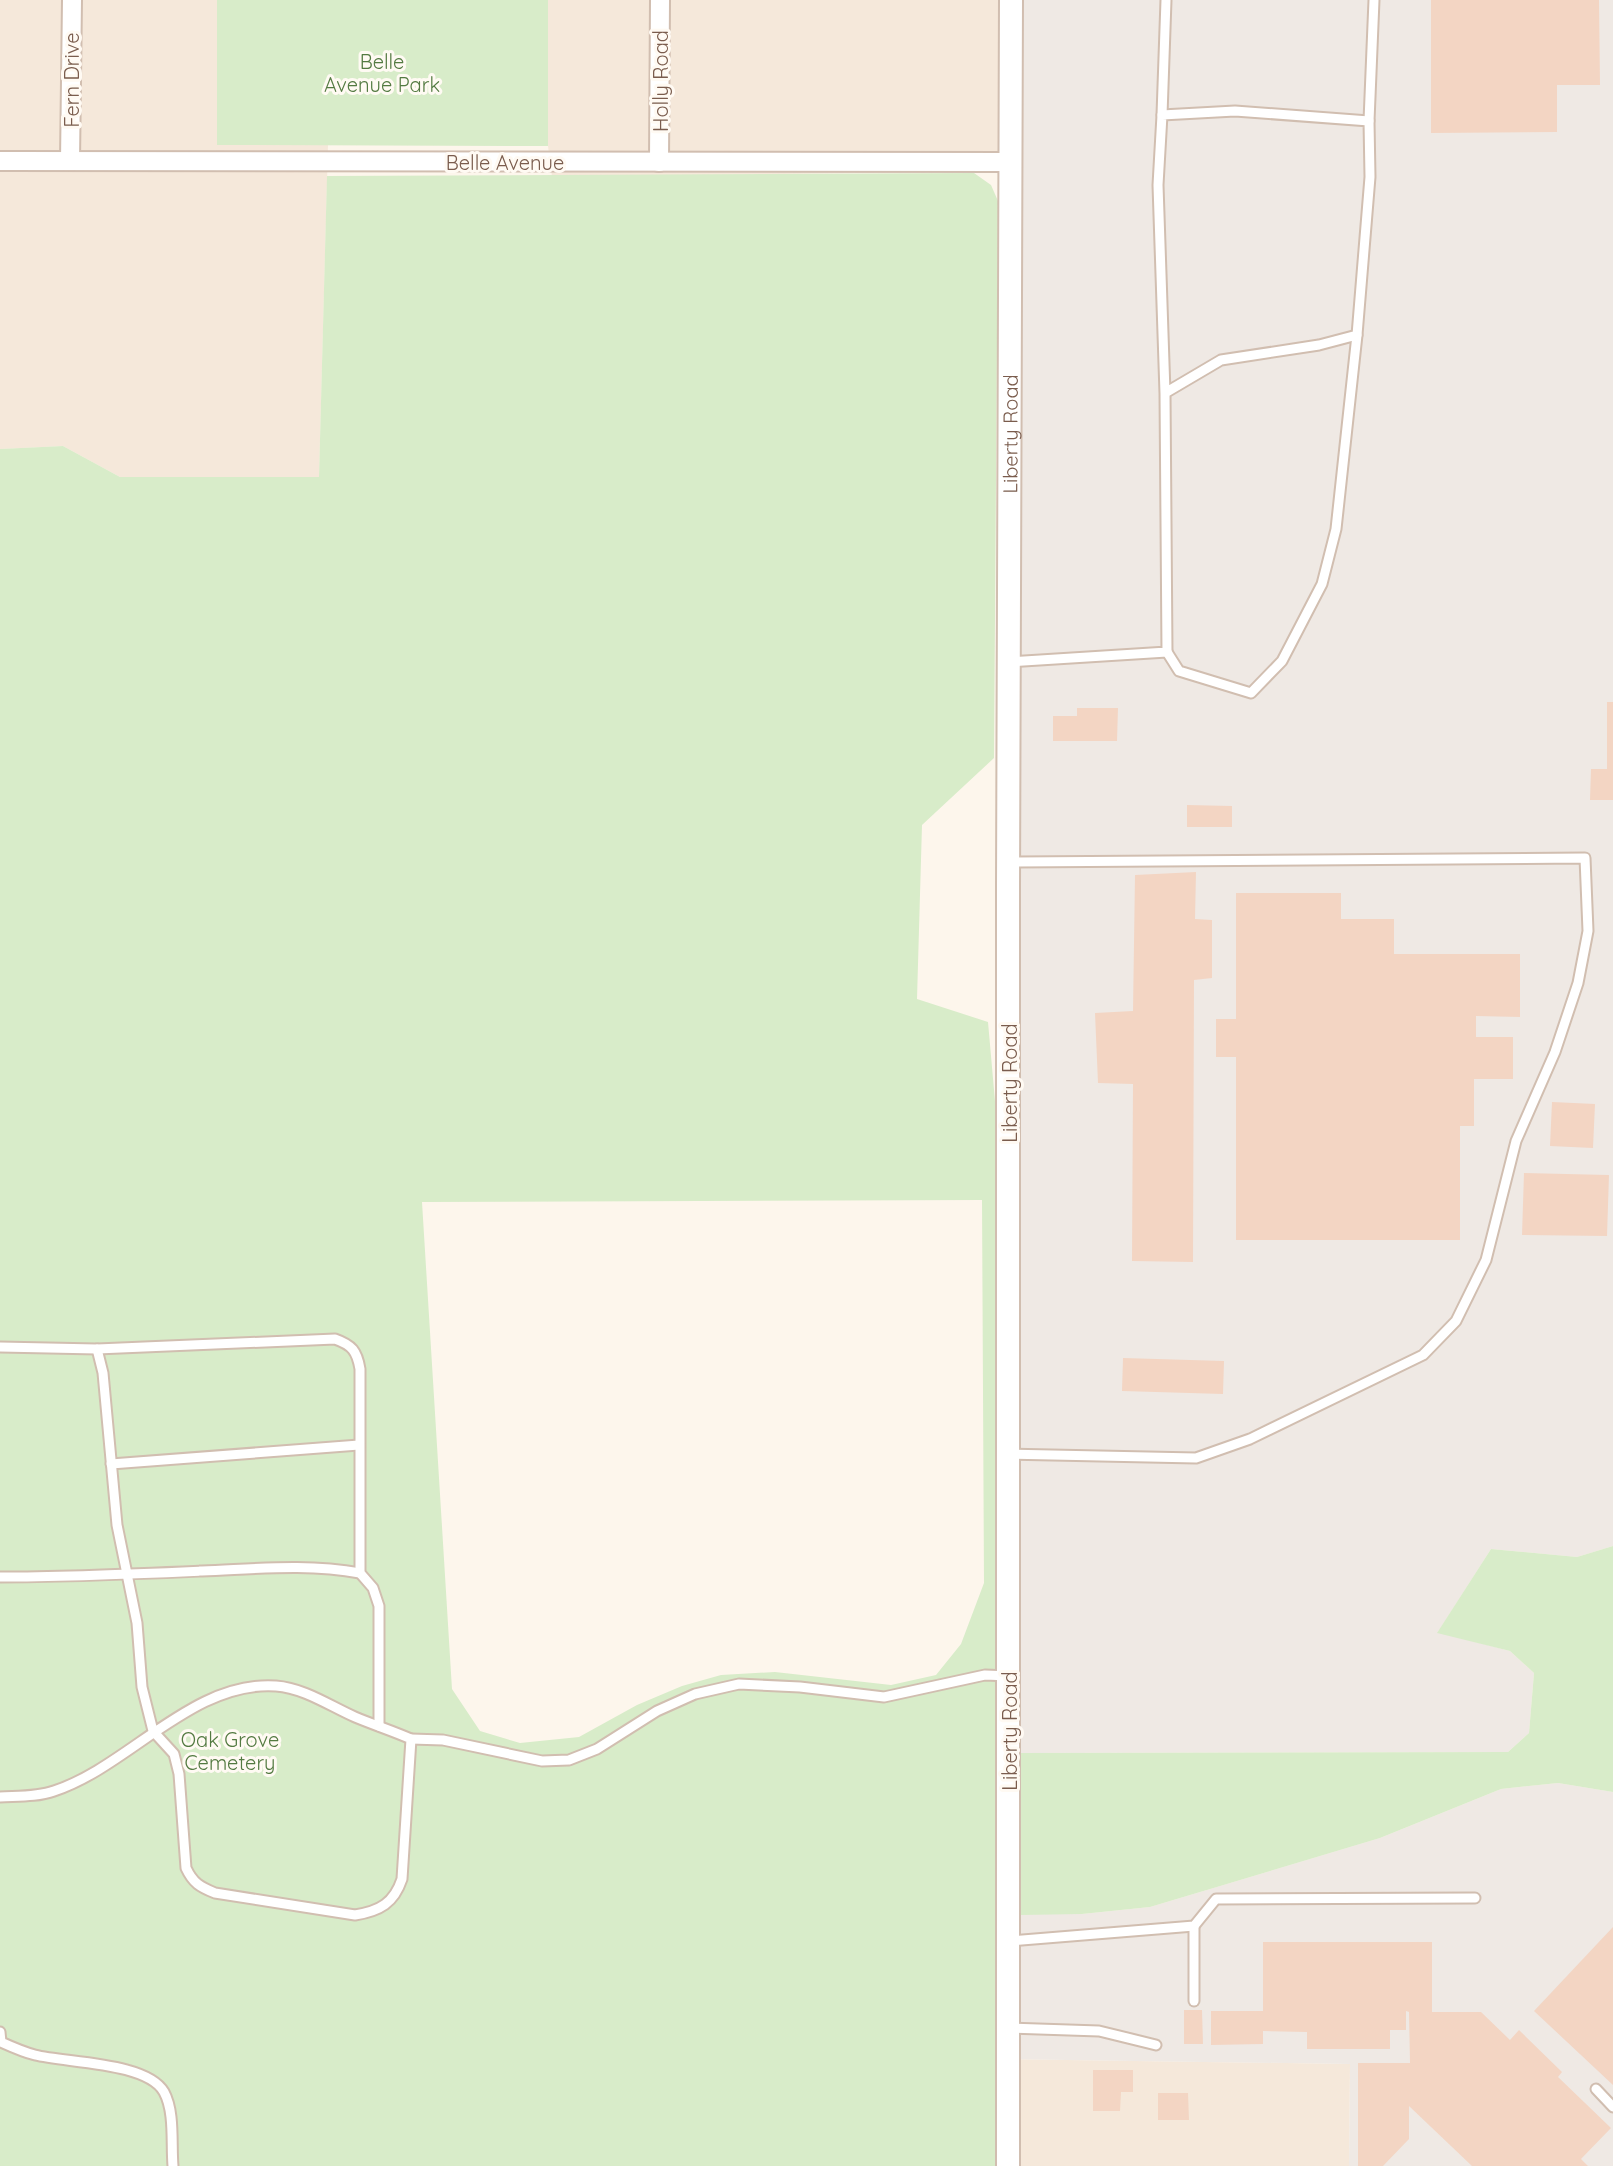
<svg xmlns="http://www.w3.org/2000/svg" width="1613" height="2166" viewBox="0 0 1613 2166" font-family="Quicksand,sans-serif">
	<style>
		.residential { fill: #f5e8da }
		.industrial { fill: #efe9e4 }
		.green { fill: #d8ecc9; fill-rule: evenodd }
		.building { fill: #f3d5c3 }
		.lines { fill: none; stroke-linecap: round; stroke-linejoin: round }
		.service-casing { stroke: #d1beb0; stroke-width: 13 }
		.minor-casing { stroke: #d1beb0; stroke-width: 22 }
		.tertiary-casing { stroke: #d1beb0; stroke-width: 26 }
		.service { stroke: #fff; stroke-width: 9 }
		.minor { stroke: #fff; stroke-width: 18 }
		.tertiary { stroke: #fff; stroke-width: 22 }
		.labels { text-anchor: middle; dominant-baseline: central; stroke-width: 6; stroke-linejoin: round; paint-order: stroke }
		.park-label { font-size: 20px; fill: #537a41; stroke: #fffaf3 }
		.street-label { font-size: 20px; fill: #7a5c4d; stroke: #fffaf3 }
	</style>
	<rect width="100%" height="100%" fill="#fdf6ec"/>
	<g class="residential">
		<polygon points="0,0 217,0 217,145 328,145 319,477 120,477 63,446 0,449"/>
		<polygon points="548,0 1022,0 1021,171 552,177 548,146"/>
		<polygon points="998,2059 1350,2064 1349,2166 998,2166"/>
	</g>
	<g class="industrial">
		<polygon points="1022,0 1613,0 1613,1546 1577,1557 1491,1549 1438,1632 1510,1651 1534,1673 1529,1733 1508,1752 1019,1753"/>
		<polygon points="1558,1783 1613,1792 1613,2166 1349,2166 1350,2064 998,2059 999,1914 1082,1914 1150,1907 1380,1838 1501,1789"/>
	</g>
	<g class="green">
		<polygon points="217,0 548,0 548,146 217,145"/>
		<path d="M974 173 991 185 998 201 994 758 922 825 917 999 988 1022 1001 1169 998 2166H0V449L63 446 120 477H319L327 176ZM982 1200 984 1583 961 1644 936 1675 891 1685 775 1672 721 1675 682 1686 637 1705 579 1737 520 1743 480 1731 452 1689 422 1202Z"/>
		<polygon points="1613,1546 1613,1792 1558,1783 1501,1789 1380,1838 1150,1907 1082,1914 1021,1915 1019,1753 1508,1752 1529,1733 1534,1673 1510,1651 1437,1633 1491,1549 1577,1557"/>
	</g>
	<g class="building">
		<polygon points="1431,0 1599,0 1600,85 1557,85 1557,132 1431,133"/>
		<polygon points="1607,702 1613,702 1613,800 1590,800 1591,769 1607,769"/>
		<polygon points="1077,708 1118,708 1117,741 1053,741 1053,716 1077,716"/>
		<polygon points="1187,805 1232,806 1232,827 1187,827"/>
		<polygon points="1196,872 1195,919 1212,920 1212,978 1194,980 1193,1262 1132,1261 1133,1084 1098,1083 1095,1013 1133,1011 1135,875"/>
		<polygon points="1236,893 1341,893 1341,919 1394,919 1394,954 1520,954 1520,1017 1476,1016 1476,1037 1513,1037 1513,1079 1474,1079 1474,1126 1460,1126 1460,1240 1236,1240 1236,1057 1216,1057 1216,1019 1236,1019"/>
		<polygon points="1552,1102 1595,1104 1593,1148 1550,1146"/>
		<polygon points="1524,1173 1609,1175 1607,1236 1522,1235"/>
		<polygon points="1123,1358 1224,1361 1223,1394 1122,1391"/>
		<polygon points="1613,1927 1613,2085 1534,2011"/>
		<polygon points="1263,1942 1432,1942 1432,2012 1481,2012 1510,2040 1519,2030 1562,2072 1558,2077 1611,2128 1581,2159 1588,2166 1472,2166 1409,2106 1409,2139 1383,2166 1358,2166 1358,2063 1410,2063 1409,2012 1406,2011 1406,2030 1390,2030 1390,2049 1307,2049 1307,2032 1263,2031 1263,2044 1211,2045 1211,2011 1263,2011"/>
		<polygon points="1184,2010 1202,2010 1203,2044 1184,2044"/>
		<polygon points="1093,2070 1133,2070 1133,2092 1121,2092 1120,2111 1093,2111"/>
		<polygon points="1158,2093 1188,2093 1189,2120 1158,2120"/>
	</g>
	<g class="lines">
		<defs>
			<g id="service">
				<polyline points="1162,115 1166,0"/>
				<polyline points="1369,121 1374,0"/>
				<polyline points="1167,652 1179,671 1251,693 1282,661 1322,584 1336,529 1357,335"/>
				<polyline points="1009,662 1167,652 1165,393 1158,185 1162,115 1235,111 1369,121 1370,177 1357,335 1319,345 1221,360 1165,393"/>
				<polyline points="1008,862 1585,858 1588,931 1578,983 1555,1052 1516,1141 1486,1260 1456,1321 1423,1355 1250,1439 1196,1458 1009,1454"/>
				<path d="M0 1347 97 1349 335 1339C352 1345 357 1351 360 1369V1573L373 1588 379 1606V1726"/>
				<polyline points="111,1464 359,1445"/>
				<path d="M0 1577C67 1577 134 1574 202 1571 255 1569 307 1563 360 1573"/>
				<polyline points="411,1739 443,1740 542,1761 569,1760 597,1749 657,1711 695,1694 739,1684 800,1687 884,1697 985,1675 1009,1676"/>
				<path d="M0 1797C18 1796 37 1797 54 1791 128 1767 193 1680 276 1686 304 1688 330 1706 355 1717 374 1725 393 1731 411 1739L402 1879C394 1903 380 1911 355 1915L215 1893C200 1887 193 1883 186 1868L179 1774 174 1754 153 1731 142 1687 137 1623 117 1525 103 1373 97 1349"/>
				<polyline points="1009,1941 1194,1926 1216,1899 1475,1898"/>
				<polyline points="1194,2001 1194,1926"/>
				<polyline points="1009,2028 1099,2031 1156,2045"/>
				<path d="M0 2032 1 2042C12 2047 23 2052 35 2055 67 2063 147 2062 164 2092 175 2112 171 2144 173 2166"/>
				<polyline points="1596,2089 1613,2107"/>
			</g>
			<g id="minor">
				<polyline points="0,161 1010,162"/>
				<polyline points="70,161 72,0"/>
				<polyline points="659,162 660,0"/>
			</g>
			<g id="tertiary">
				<path id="s1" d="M1008 2166V886L1011 0"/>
			</g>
		</defs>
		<use href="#service" class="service-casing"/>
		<use href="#minor" class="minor-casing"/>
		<use href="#tertiary" class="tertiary-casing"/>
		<use href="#service" class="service"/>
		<use href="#minor" class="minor"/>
		<use href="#tertiary" class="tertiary"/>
	</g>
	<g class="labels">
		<g class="park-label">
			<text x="382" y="61">Belle<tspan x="382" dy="23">Avenue Park</tspan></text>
			<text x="230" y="1739">Oak Grove<tspan x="230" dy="23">Cemetery</tspan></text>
		</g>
		<g class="street-label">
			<text transform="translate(71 80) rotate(-90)">Fern Drive</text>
			<text transform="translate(660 81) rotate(-90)">Holly Road</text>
			<text x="505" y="162">Belle Avenue</text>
			<text stroke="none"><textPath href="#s1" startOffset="1732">Liberty Road</textPath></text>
			<text transform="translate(1009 1083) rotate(-90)">Liberty Road</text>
			<text transform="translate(1009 1731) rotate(-90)">Liberty Road</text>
		</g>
	</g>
</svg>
